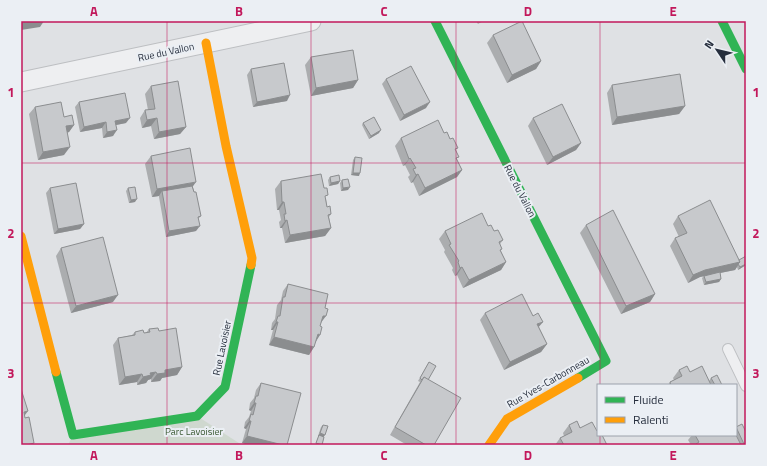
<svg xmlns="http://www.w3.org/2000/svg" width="767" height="466" viewBox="0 0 767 466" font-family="'Titillium Web',sans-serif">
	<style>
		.green { fill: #cfd8cf }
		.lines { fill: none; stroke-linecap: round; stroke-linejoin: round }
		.lane-casing { stroke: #bdbfc2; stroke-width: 12 }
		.street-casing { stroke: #bdbfc2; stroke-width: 21 }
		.lane { stroke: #eeeff1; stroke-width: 10 }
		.street { stroke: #eeeff1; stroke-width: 19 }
		.fast { stroke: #30b455; stroke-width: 9 }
		.slow { stroke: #ff9f0a; stroke-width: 9 }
		.wall { fill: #abadaf }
		.shaded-wall { fill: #8b8d8f }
		.building { fill: #c7c9cc; stroke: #8b8d8f }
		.grid { fill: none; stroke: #c2185b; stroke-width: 1; stroke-opacity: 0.55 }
		.labels { text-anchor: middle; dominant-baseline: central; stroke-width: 4; stroke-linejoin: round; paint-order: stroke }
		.street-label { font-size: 10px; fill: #262e3d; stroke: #ebeff4 }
		.park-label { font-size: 10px; fill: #3a5933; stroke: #ebeff4 }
		.neatline { fill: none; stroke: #c2185b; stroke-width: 1.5 }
		.grid-label { font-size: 13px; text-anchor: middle; font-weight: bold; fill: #c2185b }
	</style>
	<rect width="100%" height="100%" fill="#dfe1e4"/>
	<polygon class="green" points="197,416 242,445 68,445 73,435"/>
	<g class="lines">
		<defs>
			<polyline id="lane" points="728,349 746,386"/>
			<polyline id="street" points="21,82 311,21"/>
		</defs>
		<use href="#lane" class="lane-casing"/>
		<use href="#street" class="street-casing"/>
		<use href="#lane" class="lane"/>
		<use href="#street" class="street"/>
		<g class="fast">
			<polyline points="435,21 606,361 578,378"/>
			<polyline points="722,21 746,69"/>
			<polyline points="56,372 73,435 197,416 225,387 251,265"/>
		</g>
		<g class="slow">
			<polyline points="206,43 226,146 252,258 251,265"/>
			<polyline points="21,236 56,372"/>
			<polyline points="489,445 507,419 578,378"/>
		</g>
	</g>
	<g class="wall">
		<polygon points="476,21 483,21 478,24"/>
		<polygon points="493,35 541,61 536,69 507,83 487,43"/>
		<polygon points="311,57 358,80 353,88 311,96 305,65"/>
		<polygon points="251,69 287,101 253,107 247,75"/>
		<polygon points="386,79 426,108 400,121 382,84"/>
		<polygon points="612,85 685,106 679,114 612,125 607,93"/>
		<polygon points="151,86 186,127 180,134 154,139 151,126 142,128 140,118 145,110 148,110 145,94"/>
		<polygon points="79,102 126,123 116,125 113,136 103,138 102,128 80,132 75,107"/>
		<polygon points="35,107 64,117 74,125 69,132 67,133 64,155 38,160 29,114"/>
		<polygon points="533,118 581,143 576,150 547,165 528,126"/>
		<polygon points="363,123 379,133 369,139 362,125"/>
		<polygon points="444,133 456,151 457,159 462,170 457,177 419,196 413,182 411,183 408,177 410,175 405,165 403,166 395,146 401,138"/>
		<polygon points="151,156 193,187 201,216 198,219 196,231 166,237 159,197 159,196 152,197 145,164"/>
		<polygon points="355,157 359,176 351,175 353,160"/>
		<polygon points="330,177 340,181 338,184 329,186 328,180"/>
		<polygon points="342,180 348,190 341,191 340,183"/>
		<polygon points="281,181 326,199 327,207 331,214 329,217 331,228 325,236 285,243 282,228 280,228 279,222 281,220 279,210 277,210 275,189"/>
		<polygon points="50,188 84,224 80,229 54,234 46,193"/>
		<polygon points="128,188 135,202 129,203 126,191"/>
		<polygon points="678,216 739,260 746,265 738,270 737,267 735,270 720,273 721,279 719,282 704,285 702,278 704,276 700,277 688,283 670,246 675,238 679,237 673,224"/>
		<polygon points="586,225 655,294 650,302 621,314 580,233"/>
		<polygon points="488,226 503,240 500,244 501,251 506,262 501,270 463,288 457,275 455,276 452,270 453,268 444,252 445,250 439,239 445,231"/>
		<polygon points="61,248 113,302 71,313 56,256"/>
		<polygon points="288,284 320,324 314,347 309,355 269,345 273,330 271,330 272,323 275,319 277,305 281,300 283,291"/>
		<polygon points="485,313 539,327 547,344 541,352 504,370 480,320"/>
		<polygon points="149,329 159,331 182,367 177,375 162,378 160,381 151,382 151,379 148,380 146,383 137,385 137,382 119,385 113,345 118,338 132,335 135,332 144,333 146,333"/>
		<polygon points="429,362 428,380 434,445 407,445 390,435 420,382 418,381"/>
		<polygon points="679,370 690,372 711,385 668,385 670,382 674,380 673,378"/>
		<polygon points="711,378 722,385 711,385 709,381"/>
		<polygon points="261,383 287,445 242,443 246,429 244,428 245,422 249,417 251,411 249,410 250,403 254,398 256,390"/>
		<polygon points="323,425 324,437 322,445 315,445 319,436 318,436 321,427"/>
		<polygon points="569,425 597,431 607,445 555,445 560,438 564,436 563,433"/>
		<polygon points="736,427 745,445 741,445 736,434"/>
		<polygon points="692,435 736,435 741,445 691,445 688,440"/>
	</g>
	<g class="shaded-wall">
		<polygon points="34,21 44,21 40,27 21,30 21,23"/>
		<polygon points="541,61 536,69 507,83 512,75"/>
		<polygon points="358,80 353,88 311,96 316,88"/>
		<polygon points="290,95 287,101 253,107 257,102"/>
		<polygon points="430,102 426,108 400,121 404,115"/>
		<polygon points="685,106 679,114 612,125 617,117"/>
		<polygon points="130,118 126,123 111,126 115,121"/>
		<polygon points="157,118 151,126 142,128 147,120"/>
		<polygon points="106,122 102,128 80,132 84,127"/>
		<polygon points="74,125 69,132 60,134 66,126"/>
		<polygon points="186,127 180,134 154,139 159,132"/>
		<polygon points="117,130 113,136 103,138 107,132"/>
		<polygon points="381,130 379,133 369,139 371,136"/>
		<polygon points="581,143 576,150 547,165 553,157"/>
		<polygon points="70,147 64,155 38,160 43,152"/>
		<polygon points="410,158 405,165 403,166 409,159"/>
		<polygon points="462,170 457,177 419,196 425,188"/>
		<polygon points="353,173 360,173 359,176 351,175"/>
		<polygon points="418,174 413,182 411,183 416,175"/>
		<polygon points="340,181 338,184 329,186 331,183"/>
		<polygon points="196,182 191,189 162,191 159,196 152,197 157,189"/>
		<polygon points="350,187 348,190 341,191 343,188"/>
		<polygon points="137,199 135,202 129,203 131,200"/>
		<polygon points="282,202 284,202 279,210 277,210"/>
		<polygon points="287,220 282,228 280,228 285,221"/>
		<polygon points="84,224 80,229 54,234 58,229"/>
		<polygon points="200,226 196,231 166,237 169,231"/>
		<polygon points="331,228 325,236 285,243 290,235"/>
		<polygon points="506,262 501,270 463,288 469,280"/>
		<polygon points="740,262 735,270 700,277 688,283 693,275 705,270"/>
		<polygon points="746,264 746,265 738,270 740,267"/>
		<polygon points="462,267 457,275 455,276 460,268"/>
		<polygon points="721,279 719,282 704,285 706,282"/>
		<polygon points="655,294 650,302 621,314 626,306"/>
		<polygon points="118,295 113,302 71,313 76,306"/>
		<polygon points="323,316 326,316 320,324"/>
		<polygon points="276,322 278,322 273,330 271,330"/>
		<polygon points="543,322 537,329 537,324"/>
		<polygon points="318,334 320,335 315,343"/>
		<polygon points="274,337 314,347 309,355 269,345"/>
		<polygon points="547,344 541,352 504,370 510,362"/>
		<polygon points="182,367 177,375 162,378 160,381 151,382 157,374 165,370"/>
		<polygon points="156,372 151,379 148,380 146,383 137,385 143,377 150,373"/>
		<polygon points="142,374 137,382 119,385 125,377"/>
		<polygon points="254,403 256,403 251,411 249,410"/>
		<polygon points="28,411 22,419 24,412"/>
		<polygon points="249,421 251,421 246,429 244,428"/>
		<polygon points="320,433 325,435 323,438 318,436"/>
		<polygon points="247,436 283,445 248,445 242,443"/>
	</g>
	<g class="building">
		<polygon points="21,21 34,21 21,23"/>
		<polygon points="522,21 541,61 512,75 493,35"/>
		<polygon points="353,50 358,80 316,88 311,57"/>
		<polygon points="284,63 290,95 257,102 251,69"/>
		<polygon points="411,66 430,102 404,115 386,79"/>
		<polygon points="680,74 685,106 617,117 612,85"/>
		<polygon points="178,81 186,127 159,132 157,118 147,120 145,110 155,109 151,86"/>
		<polygon points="125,93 130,118 115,121 117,130 107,132 106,122 84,127 79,102"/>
		<polygon points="61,102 64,117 72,115 74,125 66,126 70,147 43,152 35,107"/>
		<polygon points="562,104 581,143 553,157 533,118"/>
		<polygon points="374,117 381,130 371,136 363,123"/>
		<polygon points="438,120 444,133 447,132 450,139 453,138 458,148 455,149 459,157 456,158 462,170 425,188 418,174 416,175 413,169 416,168 410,158 409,159 401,138"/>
		<polygon points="190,148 196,182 157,189 151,156"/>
		<polygon points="355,157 362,158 360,173 353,173"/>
		<polygon points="321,174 324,188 327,188 328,195 325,196 327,207 330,206 331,214 328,215 331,228 290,235 287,220 285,221 284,214 286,214 284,202 282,202 281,181"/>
		<polygon points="339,175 340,181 331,183 330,177"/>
		<polygon points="348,179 350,187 343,188 342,180"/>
		<polygon points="76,183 84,224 58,229 50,188"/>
		<polygon points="192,186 194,192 196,192 201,216 198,217 200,226 169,231 162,191"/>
		<polygon points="135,187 137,199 131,200 128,188"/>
		<polygon points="710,200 740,262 705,270 693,275 675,238 687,233 678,216"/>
		<polygon points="613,210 655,294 626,306 586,225"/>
		<polygon points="482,213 488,226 491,225 494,231 498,230 503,240 499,242 502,249 500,250 506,262 469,280 462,267 460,268 458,262 459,261 449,245 451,244 445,231"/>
		<polygon points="103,237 118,295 76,306 61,248"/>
		<polygon points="746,256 746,264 740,267 738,264 740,262 739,260"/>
		<polygon points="720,272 721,279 706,282 704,276"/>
		<polygon points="288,284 328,294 325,308 328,309 326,316 323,316 320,326 322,327 320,335 318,334 314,347 274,337 278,322 276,322 278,316 280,316 283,297 285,297"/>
		<polygon points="522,294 533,316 538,313 543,322 537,324 547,344 510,362 485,313"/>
		<polygon points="158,328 159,331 176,328 182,367 165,370 165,373 157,374 156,372 150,373 151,375 143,377 142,374 125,377 118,338 135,335 135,332 143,330 144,333 150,332 149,329"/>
		<polygon points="429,362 436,366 428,380 424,377 422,380 420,378"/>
		<polygon points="687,366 690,372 702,366 711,385 671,385 670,382 682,376 679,370"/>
		<polygon points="717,375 722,385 715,385 711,378"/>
		<polygon points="424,377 461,398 434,445 426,445 395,427"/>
		<polygon points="261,383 301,393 287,445 283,445 247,436 251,421 249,421 251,414 253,415 256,403 254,403 256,396 258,396"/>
		<polygon points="21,389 28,411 24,412 25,418 29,417 34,443 27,445 21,445"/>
		<polygon points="577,421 580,428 592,422 597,431 598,430 598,435 602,435 607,445 564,445 560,438 572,432 569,425"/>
		<polygon points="742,424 746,432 746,443 744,444 736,427"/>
		<polygon points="323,425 328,426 325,435 320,433"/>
		<polygon points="319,435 324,437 322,445 316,443"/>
		<polygon points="695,435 736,435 741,445 697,445 696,444 699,442"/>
	</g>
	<path class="grid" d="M167 21V445M311 21V445M456 21V445M600 21V385M21 163H746M21 303H746M600 435V445"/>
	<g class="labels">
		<g class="street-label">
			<text transform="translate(166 52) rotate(-12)">Rue du Vallon</text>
			<text transform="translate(520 191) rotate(63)">Rue du Vallon</text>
			<text transform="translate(222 348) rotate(-78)">Rue Lavoisier</text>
			<text transform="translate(548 382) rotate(-30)">Rue Yves-Carbonneau</text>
		</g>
		<g class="park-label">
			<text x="194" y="431">Parc Lavoisier</text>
		</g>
	</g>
	<rect width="767" height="466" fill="none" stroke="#ebeff4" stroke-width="44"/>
	<rect x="597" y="384" width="140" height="52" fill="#ebeff4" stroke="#9ca2ab"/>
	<rect x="605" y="397" width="20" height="6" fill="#30b455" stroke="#9ca2ab"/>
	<text x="633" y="404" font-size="12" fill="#262e3d">Fluide</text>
	<rect x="605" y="417" width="20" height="6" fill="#ff9f0a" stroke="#9ca2ab"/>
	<text x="633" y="424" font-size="12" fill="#262e3d">Ralenti</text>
	<g transform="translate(717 50) rotate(305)" stroke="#ebeff4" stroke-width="3" paint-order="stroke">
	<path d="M0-3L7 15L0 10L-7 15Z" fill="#262e3d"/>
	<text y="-6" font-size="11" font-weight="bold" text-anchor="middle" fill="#262e3d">N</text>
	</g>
	<rect x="22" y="22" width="723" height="422" class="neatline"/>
	<g class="grid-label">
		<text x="94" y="16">A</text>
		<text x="239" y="16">B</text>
		<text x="384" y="16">C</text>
		<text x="528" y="16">D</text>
		<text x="673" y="16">E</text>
		<text x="11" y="97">1</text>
		<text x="756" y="97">1</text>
		<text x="11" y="238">2</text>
		<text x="756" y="238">2</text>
		<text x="11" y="378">3</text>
		<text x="756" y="378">3</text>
		<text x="94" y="460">A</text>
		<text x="239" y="460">B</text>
		<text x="384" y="460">C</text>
		<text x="528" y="460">D</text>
		<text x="673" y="460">E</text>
	</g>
</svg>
